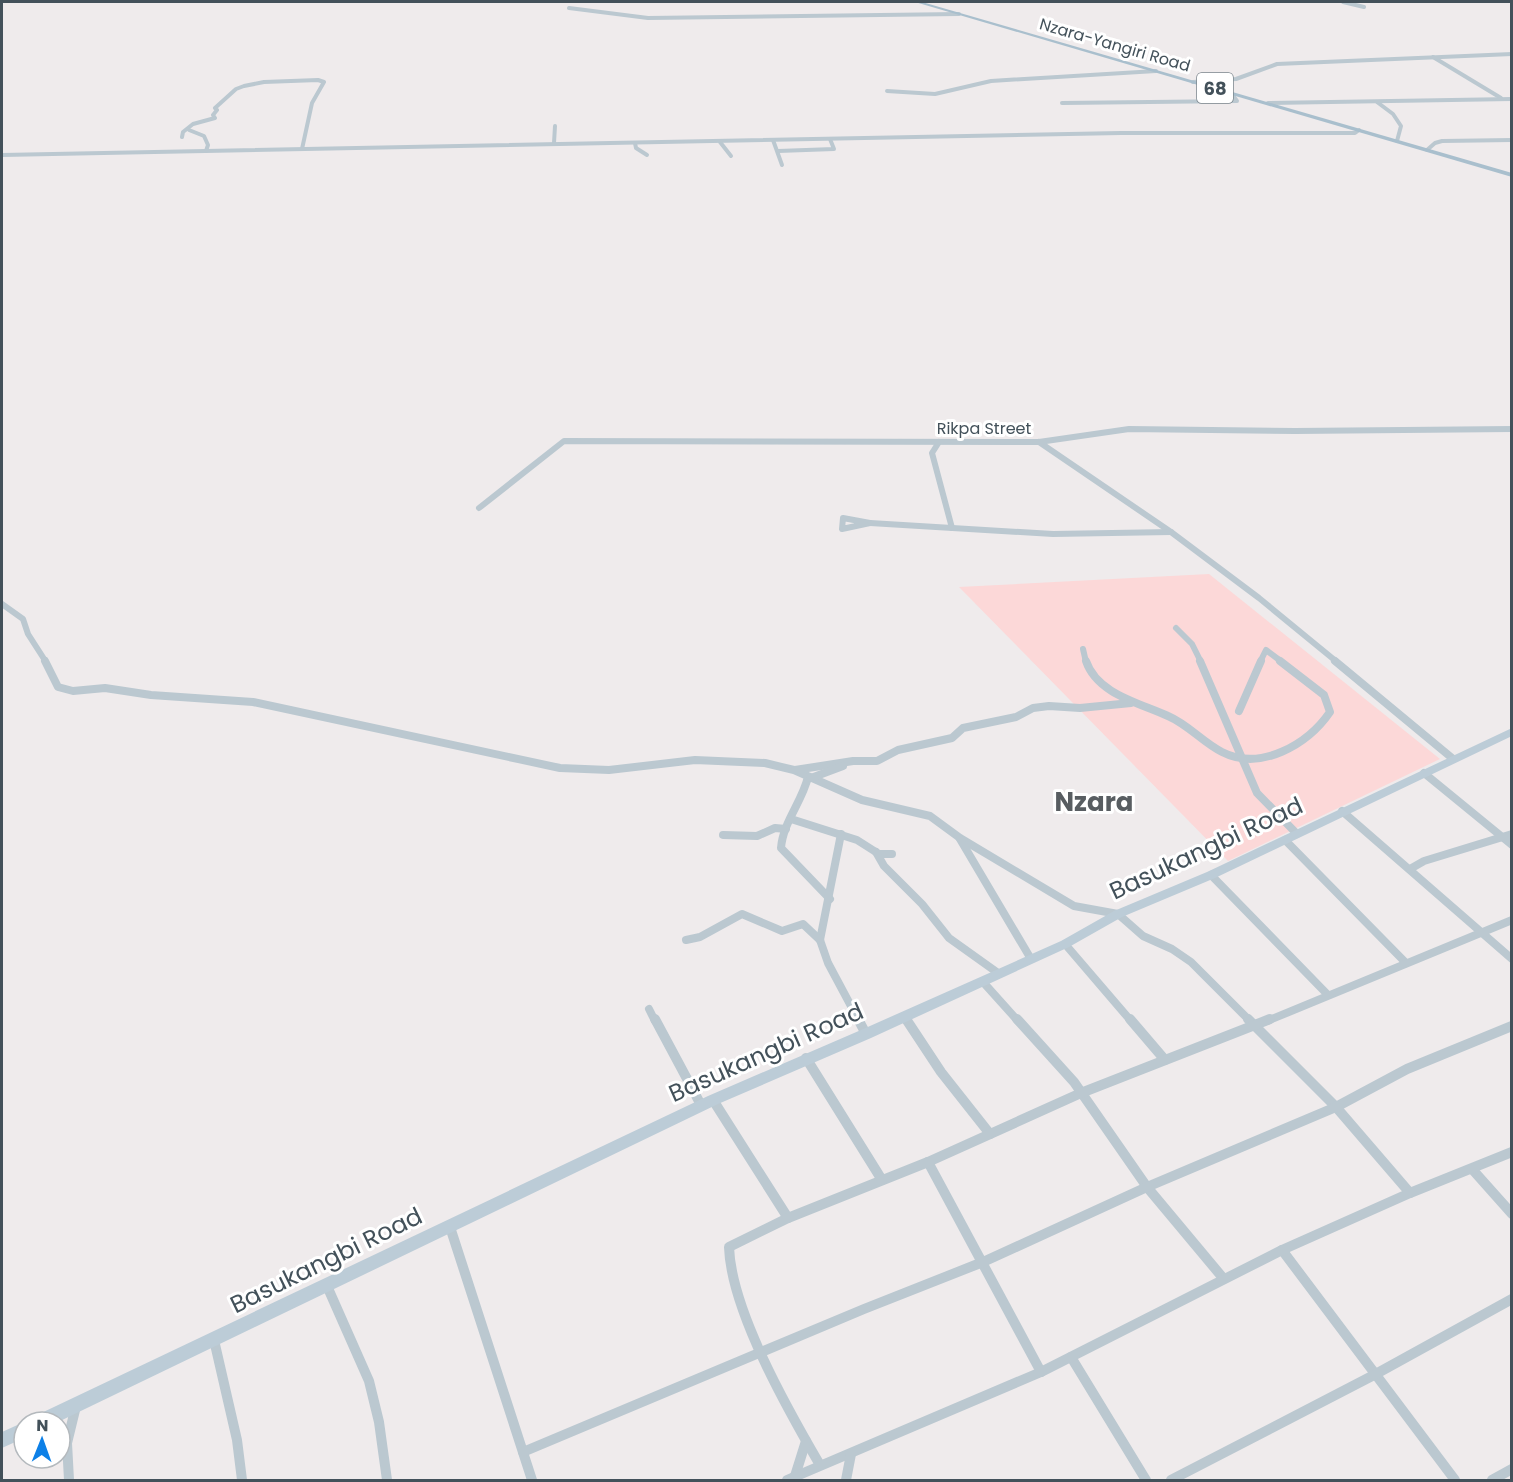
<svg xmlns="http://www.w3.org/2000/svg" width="1513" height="1482" viewBox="0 0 1513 1482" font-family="Poppins,sans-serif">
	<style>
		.medical { fill: #fcd8d8 }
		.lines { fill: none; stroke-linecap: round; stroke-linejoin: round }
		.street-far3 { stroke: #bbc8d0; stroke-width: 4 }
		.street-far2 { stroke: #bbc8d0; stroke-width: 6 }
		.street-far1 { stroke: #bbc8d0; stroke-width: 8 }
		.street { stroke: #bbc8d0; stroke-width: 10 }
		.secondary { fill: #bcccd7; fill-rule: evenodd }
		.primary { fill: #a9bfcd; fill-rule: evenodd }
		.labels { text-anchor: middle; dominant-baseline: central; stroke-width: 6; stroke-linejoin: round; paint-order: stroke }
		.far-street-label { font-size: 16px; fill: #43515a; stroke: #fff }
		.shield { fill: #fff; stroke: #7b858c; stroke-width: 1.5 }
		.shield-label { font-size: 18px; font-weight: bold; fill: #43515a }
		.near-street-label { font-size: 24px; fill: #43515a; stroke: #fff }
		.district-label { font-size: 26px; font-weight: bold; fill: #585d61; stroke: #fff }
	</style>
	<rect width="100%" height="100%" fill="#efebec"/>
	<polygon class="medical" points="1209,574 1440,759 1228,861 959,587"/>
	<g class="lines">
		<g class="street-far3">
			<polyline points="1343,2 1364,7"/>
			<polyline points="569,8 648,18 959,14"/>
			<polyline points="1433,57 1501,98"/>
			<polyline points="1193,82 1236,79 1277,64 1512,54"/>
			<polyline points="887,91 935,94 991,81 1156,71"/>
			<polyline points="1377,102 1393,114 1401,126 1397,141"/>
			<polyline points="1062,103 1237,101 1231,93"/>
			<polyline points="1268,103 1512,99"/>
			<polyline points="189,130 204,136 208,145 206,151"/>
			<polyline points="182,137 183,132 193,124 215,118 213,115 217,110 215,108 236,89 244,86 264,82 318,80 324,82 312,103 302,149"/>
			<polyline points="773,140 782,165"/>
			<polyline points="720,142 731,156"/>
			<polyline points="554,143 555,126"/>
			<polyline points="635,143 636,148 647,155"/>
			<polyline points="1427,150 1435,143 1442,141 1512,140"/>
			<polyline points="778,151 834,149 830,139"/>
			<polyline points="2,155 1121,133 1355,133 1359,130"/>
		</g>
		<g class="street-far2">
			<polyline points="939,442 932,453 952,528"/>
			<polyline points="1039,442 1171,532 1259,598 1337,662"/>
			<polyline points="479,508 564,441 1039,442 1129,429 1295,431 1512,429"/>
			<polygon points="843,518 870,523 842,529"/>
			<polyline points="870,523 1053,534 1171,532"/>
			<polyline points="2,604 23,619 28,634 46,662"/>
			<polyline points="1176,628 1192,644 1201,662"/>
			<polyline points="1083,649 1086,662"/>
			<polyline points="1260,662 1266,650 1282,662"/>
		</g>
		<g class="street-far1">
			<polyline points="45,661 58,687 73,691 105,688 151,695 253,702 560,768 609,770 695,760 765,763 794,770 862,800 930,816 960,838 1074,906 1118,914 1143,936 1172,949 1191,962 1250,1021"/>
			<path d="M1086 661C1097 694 1140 703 1168 716 1189 725 1202 742 1222 752 1261 772 1308 744 1330 712L1324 695 1280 661"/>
			<polyline points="1200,661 1257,793 1297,834"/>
			<polyline points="1335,661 1452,758"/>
			<polyline points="1239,711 1261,661"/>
			<polyline points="795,770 853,761 877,761 898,750 952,738 963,728 1016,717 1033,708 1049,706 1080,708 1131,703"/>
			<polyline points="1424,773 1512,845"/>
			<path d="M808 777C802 802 783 822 781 848L830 899"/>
			<polyline points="811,778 843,766"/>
			<polyline points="1342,811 1512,959"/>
			<polyline points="791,819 857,840 879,854 892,854"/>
			<polyline points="841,834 820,940 828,963 859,1021"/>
			<polyline points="723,835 757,836 775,828 786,829"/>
			<polyline points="960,839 1031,959"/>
			<polyline points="1285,840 1406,963"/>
			<polyline points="876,852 884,866 922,904 949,938 998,973"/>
			<polyline points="1410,869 1424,861 1512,834"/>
			<polyline points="1211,875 1327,994"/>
			<polyline points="686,940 700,937 742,914 782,931 803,924 820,940"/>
			<polyline points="1065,944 1131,1021"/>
			<polyline points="983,982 1018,1021"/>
			<polyline points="649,1009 655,1021"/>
			<polyline points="904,1017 907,1021"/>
			<polyline points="1267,1021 1512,920"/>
		</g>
		<g class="street">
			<polyline points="655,1019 701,1105"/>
			<polyline points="858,1019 866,1034"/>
			<polyline points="906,1019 941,1072 990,1134"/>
			<polyline points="1017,1019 1074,1082 1147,1187 1223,1278"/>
			<polyline points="1130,1019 1165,1060"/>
			<polyline points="1248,1019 1336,1107 1410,1193"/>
			<polyline points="806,1058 882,1180"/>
			<polyline points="713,1100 788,1218"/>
			<polyline points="928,1162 1041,1372"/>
			<polyline points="1472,1169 1512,1214"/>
			<polyline points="450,1227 532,1480"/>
			<polyline points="1282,1250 1455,1480"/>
			<polyline points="327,1286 369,1381 379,1422 387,1480"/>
			<polyline points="214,1340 237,1440 242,1480"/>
			<polyline points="1071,1357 1146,1480"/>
			<polyline points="523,1452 864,1309 983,1262 1147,1187 1336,1107 1407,1069 1512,1026"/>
			<path d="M820 1465C788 1410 731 1310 729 1247L788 1218 928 1162 1081 1093 1270 1019"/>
			<polyline points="795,1476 806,1441"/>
			<polyline points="69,1480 67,1443 76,1406"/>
			<polyline points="787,1480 1041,1372 1282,1250 1410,1193 1512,1152"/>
			<polyline points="846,1480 851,1454"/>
			<polyline points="1171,1480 1374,1375 1512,1299"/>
			<polyline points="1492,1480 1512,1469"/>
		</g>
		<g class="secondary">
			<polygon points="1512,728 1512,736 1215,878 1122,917 1069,947 871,1038 718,1104 58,1422 33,1422 35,1416 708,1096 861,1030 1061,941 1114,911 1207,872"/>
			<polygon points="24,1422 24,1438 2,1448 2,1432"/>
		</g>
		<polygon class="primary" points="915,2 922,2 1512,173 1512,177"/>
	</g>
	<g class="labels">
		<g class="far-street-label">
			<text transform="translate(1115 45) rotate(16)">Nzara-Yangiri Road</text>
			<text x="984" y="428">Rikpa Street</text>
		</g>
		<rect class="shield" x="1197" y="73" width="36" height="30" rx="4.5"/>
		<g class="shield-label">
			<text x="1215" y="88">68</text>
		</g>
		<g class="near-street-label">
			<text transform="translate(1206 848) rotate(-25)">Basukangbi Road</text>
			<text transform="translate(766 1052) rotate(-24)">Basukangbi Road</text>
			<text transform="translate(326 1260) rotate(-26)">Basukangbi Road</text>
		</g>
		<g class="district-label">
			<text x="1094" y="802">Nzara</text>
		</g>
	</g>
	<rect width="1513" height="1482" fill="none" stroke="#43515a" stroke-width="6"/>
	<g transform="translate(42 1440) rotate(1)"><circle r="28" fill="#ffffff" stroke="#b4b9bd" stroke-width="1.5"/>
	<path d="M0-4.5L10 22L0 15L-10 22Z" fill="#0d80e7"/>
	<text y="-9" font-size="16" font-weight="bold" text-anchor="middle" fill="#43515a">N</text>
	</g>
</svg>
